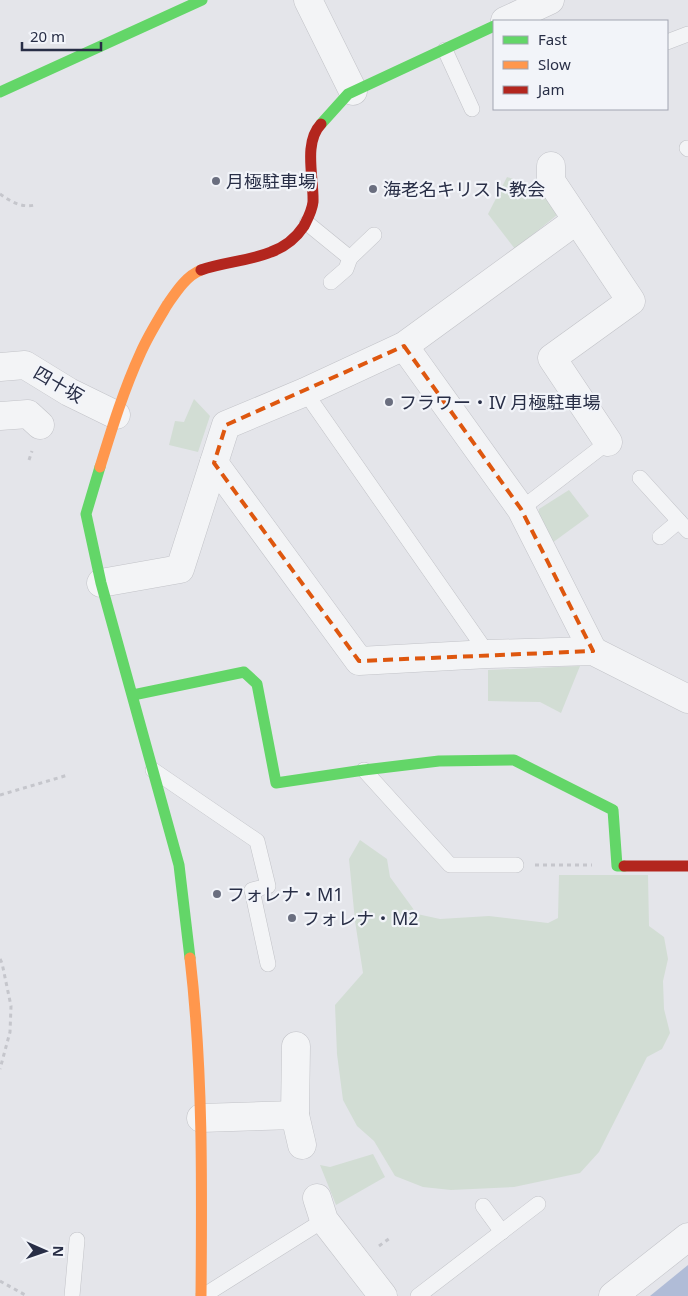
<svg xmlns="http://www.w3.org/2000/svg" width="688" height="1296" viewBox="0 0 688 1296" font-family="'Noto Sans','Noto Sans JP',sans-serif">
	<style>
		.green { fill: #d2ddd4 }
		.water { fill: #b0bcd7 }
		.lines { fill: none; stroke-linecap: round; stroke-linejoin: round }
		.lane-casing { stroke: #c2c3c8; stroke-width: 16 }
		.street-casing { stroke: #c2c3c8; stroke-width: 29 }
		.path { stroke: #c5c6cc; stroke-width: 3; stroke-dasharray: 4 4; stroke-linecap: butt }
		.lane { stroke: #f3f4f6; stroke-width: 15 }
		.street { stroke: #f3f4f6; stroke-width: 28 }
		.fast { stroke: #63d668; stroke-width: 11 }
		.slow { stroke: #ff974d; stroke-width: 11 }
		.jam { stroke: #b3261e; stroke-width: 11 }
		.marked { fill: none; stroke: #de570f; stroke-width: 4; stroke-dasharray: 10 6; stroke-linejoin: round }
		.poi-dot { fill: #6a6e7f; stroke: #f2f4f9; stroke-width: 2 }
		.labels { text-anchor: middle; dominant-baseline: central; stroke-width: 4.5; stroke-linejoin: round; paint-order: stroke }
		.poi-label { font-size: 18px; fill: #282e46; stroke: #f2f4f9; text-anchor: start }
		.street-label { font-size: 18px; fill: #282e46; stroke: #f2f4f9 }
	</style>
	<rect width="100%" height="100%" fill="#e4e5ea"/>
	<g class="green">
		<polygon points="507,177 539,187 557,215 515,249 488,214"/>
		<polygon points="194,399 210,416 198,452 169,445 175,421 184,422"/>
		<polygon points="569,490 589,516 552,543 538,516 539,509"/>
		<polygon points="580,666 561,713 540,702 488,701 488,670"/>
		<polygon points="360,840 387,859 390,877 417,914 440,919 489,916 548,923 558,918 559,875 648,875 649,926 664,937 668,959 663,981 664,1009 670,1033 662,1049 647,1057 599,1152 580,1173 514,1187 451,1190 423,1187 395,1176 374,1141 357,1126 343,1100 337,1054 335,1005 363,973 355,921 349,859"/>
		<polygon points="373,1154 385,1177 336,1205 320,1165 330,1167"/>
	</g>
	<polygon class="water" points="688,1265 688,1296 650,1296"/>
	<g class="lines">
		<defs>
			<g id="lane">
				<polyline points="667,42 688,34"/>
				<polyline points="445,50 472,109"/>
				<polyline points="687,148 688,149"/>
				<polyline points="307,223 350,258 374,235"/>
				<polyline points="331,282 346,269 350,258"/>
				<polyline points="305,392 488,654"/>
				<polyline points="640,478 688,531"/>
				<polyline points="521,509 608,442"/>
				<polyline points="660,537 679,521"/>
				<polyline points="153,770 257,841 268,886 252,890 268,964"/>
				<polyline points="364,770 450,865 516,865"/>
				<polyline points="483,1206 502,1232"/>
				<polyline points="72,1296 77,1240"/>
				<polyline points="203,1296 324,1220"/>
				<polyline points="418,1296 538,1204"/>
			</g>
			<g id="street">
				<polyline points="308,0 353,91"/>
				<polyline points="505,21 550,0"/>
				<polyline points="551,166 551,181 631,301 552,358 608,442"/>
				<polyline points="404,346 521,509 593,651"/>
				<polyline points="0,367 25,365 69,392 116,415"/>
				<polyline points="0,416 28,414 40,425"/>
				<polyline points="214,463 359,661 488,654 593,651 688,699"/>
				<polyline points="101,583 180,569 226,425 305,392 404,346 577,220"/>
				<polyline points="295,1115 296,1046"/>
				<polyline points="201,1118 295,1115 302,1145"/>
				<polyline points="317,1198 324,1220 383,1296"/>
				<polyline points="613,1296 688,1237"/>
			</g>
		</defs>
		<use href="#lane" class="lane-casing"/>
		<use href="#street" class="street-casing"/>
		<g class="path">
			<path d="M0 194C11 202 22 208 35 205"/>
			<polyline points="29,460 32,451"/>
			<polyline points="0,795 68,775"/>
			<polyline points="535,865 592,865"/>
			<polyline points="0,959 2,963 11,1006 10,1032 0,1069"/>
			<polyline points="379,1246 390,1238"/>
			<polyline points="0,1281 27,1296"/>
		</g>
		<use href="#lane" class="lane"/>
		<use href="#street" class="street"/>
		<g class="fast">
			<polyline points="0,92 202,0"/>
			<polyline points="321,124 348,94 494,26"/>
			<polyline points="100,467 86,514 101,583 179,865 190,958"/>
			<polyline points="133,695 244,672 257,684 276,783 364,770 439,761 514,760 613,810 617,866 624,866"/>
		</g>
		<g class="slow">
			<path d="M100 467C112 428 124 389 141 352 148 336 158 320 167 305 176 292 186 276 201 270"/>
			<path d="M190 958C203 1070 202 1183 201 1296"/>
		</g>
		<g class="jam">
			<path d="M201 270C224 262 249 261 271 252 285 247 296 238 304 226 308 218 312 211 313 202 314 178 303 143 321 124"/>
			<polyline points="624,866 688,866"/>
		</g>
	</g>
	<path class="marked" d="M404 346 521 509 593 651 359 661 214 463 226 425Z"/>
	<g class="poi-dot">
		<circle cx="216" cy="181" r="5"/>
		<circle cx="373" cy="189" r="5"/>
		<circle cx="389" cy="402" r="5"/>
		<circle cx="217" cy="894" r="5"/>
		<circle cx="292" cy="918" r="5"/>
	</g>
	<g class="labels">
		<g class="poi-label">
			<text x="226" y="181">月極駐車場</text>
			<text x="383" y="189">海老名キリスト教会</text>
			<text x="399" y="402">フラワー・IV 月極駐車場</text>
			<text x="227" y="894">フォレナ・M1</text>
			<text x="302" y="918">フォレナ・M2</text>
		</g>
		<g class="street-label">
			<text transform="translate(59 384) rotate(30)">四十坂</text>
		</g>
	</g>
	<rect x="493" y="20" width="175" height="90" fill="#f2f4f9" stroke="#a1a5b1"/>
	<rect x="503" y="36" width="25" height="8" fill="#63d668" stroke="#a1a5b1"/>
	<text x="538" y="45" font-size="15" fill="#282e46">Fast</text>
	<rect x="503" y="61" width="25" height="8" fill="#ff974d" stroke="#a1a5b1"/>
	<text x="538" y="70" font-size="15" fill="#282e46">Slow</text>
	<rect x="503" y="86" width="25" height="8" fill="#b3261e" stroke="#a1a5b1"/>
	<text x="538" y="95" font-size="15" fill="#282e46">Jam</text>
	<g transform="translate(45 1251) rotate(92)" stroke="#f2f4f9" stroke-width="4" paint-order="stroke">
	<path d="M0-4L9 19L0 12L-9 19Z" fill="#282e46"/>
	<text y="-8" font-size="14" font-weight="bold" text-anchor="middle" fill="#282e46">N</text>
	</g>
	<path d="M22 42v8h79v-8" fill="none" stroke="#282e46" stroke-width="2.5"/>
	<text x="30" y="42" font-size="15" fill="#282e46" stroke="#f2f4f9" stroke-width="4" paint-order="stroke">20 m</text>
</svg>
